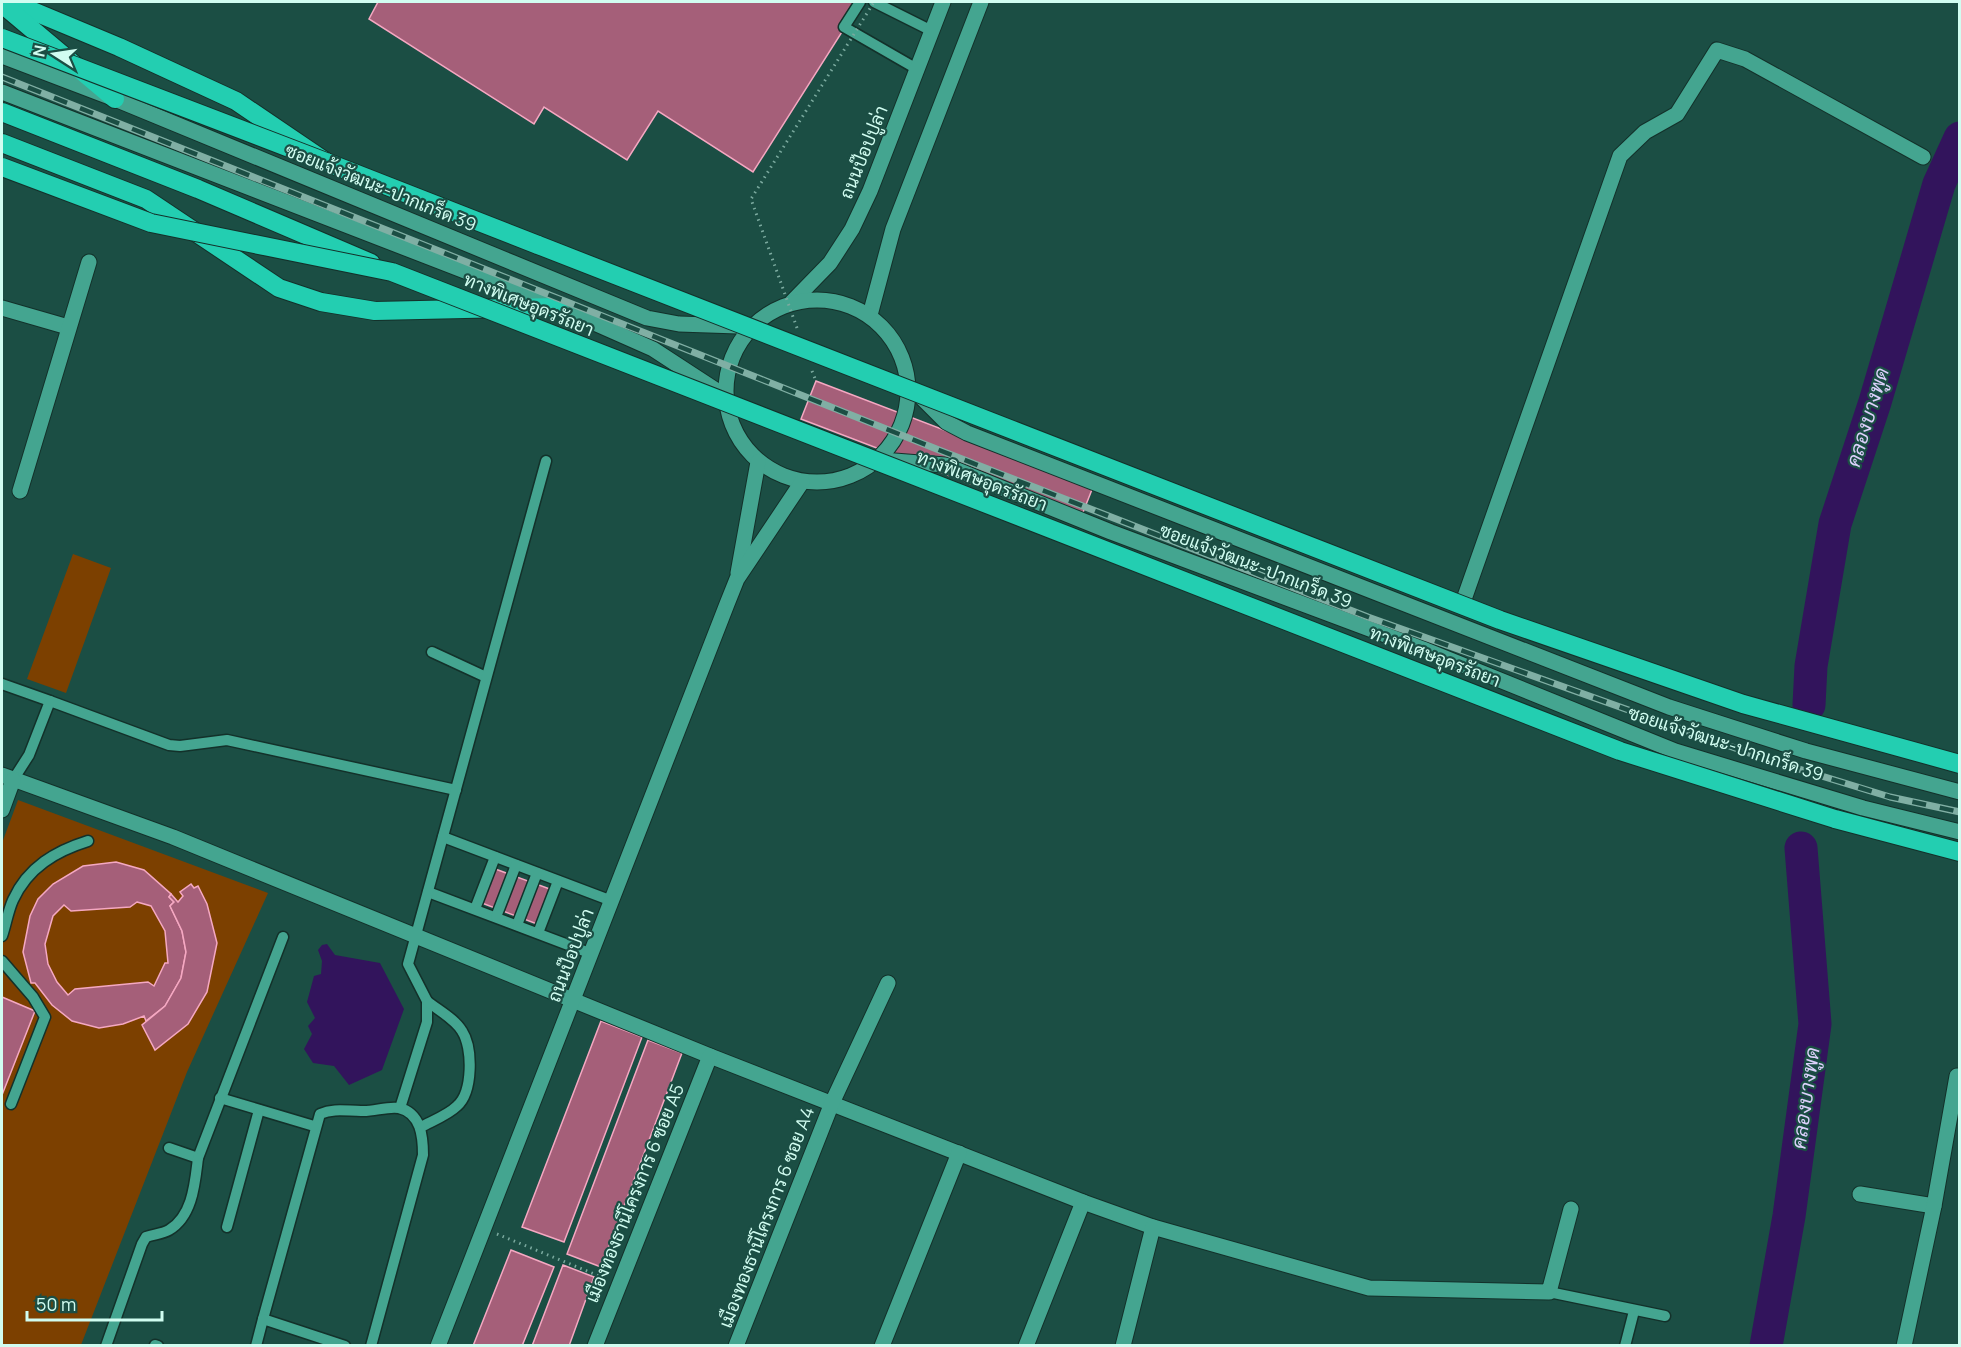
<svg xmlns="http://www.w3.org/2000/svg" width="1961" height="1347" viewBox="0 0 1961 1347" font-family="Manrope,Sarabun,sans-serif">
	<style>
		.green { fill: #7c4000 }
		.water { fill: #32145c }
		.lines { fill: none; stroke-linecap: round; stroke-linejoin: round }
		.river { stroke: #32145c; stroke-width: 33 }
		.building { fill: #a55f79; stroke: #f5a8c2; stroke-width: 1.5; fill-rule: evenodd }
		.lane-casing { stroke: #13312a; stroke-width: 13 }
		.street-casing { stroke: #13312a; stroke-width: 17 }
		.secondary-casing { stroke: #13312a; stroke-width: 17 }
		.highway-casing { stroke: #13312a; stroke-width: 20 }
		.path { stroke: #7baa9f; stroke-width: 3; stroke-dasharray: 1.5 4.5; stroke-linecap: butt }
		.lane { stroke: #44a590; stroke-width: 10 }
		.street { stroke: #44a590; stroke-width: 15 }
		.secondary { stroke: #44a590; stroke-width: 15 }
		.highway { stroke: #23ceb1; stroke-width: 18 }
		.rail-casing { stroke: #80afa4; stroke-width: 7 }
		.rail { stroke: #1b4e44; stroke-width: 4.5; stroke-dasharray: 14; stroke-linecap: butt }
		.highway-bridge-casing { stroke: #13312a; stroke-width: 20; stroke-linecap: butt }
		.path-bridge { stroke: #7baa9f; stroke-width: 3; stroke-dasharray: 1.5 4.5; stroke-linecap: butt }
		.highway-bridge { stroke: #23ceb1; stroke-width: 18 }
		.labels { text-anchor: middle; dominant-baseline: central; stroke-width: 4.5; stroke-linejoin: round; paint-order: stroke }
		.street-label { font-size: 18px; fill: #d1fdf1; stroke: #1b4e44 }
		.water-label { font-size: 20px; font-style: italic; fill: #dcd0fb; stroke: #1b4e44 }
	</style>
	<rect width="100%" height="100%" fill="#1b4e44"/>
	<g class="green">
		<polygon points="73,554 111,568 66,693 27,679"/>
		<polygon points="18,800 268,893 187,1072 81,1345 2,1345 2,843"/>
	</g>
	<polygon class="water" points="327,944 335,955 380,963 404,1009 382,1070 349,1085 334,1066 313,1063 304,1049 312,1034 308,1026 315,1018 307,1002 314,976 321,974 322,961 318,950 322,945"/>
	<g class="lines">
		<g class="river">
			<polyline points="1809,705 1811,666 1835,524 1875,402 1939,184 1960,138"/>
			<polyline points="1766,1346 1789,1216 1815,1024 1801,848"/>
		</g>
	</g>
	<g class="building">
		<polygon points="378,2 861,2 753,172 658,111 627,160 544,107 534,124 369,19"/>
		<polygon points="816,381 1093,487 1078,525 801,419"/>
		<path d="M116 862 144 870 171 894 169 897 174 902 170 906 182 931 186 952 181 978 165 1006 146 1021 144 1016 123 1024 99 1028 72 1021 52 1005 35 983H31L23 952 30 916 38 899 53 884 83 866ZM137 902 151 906 165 931 168 963H165L154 986 148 982 75 989 68 995 57 982 48 964 45 944 53 916 64 905 71 911 130 907Z"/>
		<polygon points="487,866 558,892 545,927 474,900"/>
		<polygon points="191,884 194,888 198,886 207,904 217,943 207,992 188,1024 155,1050 142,1025 165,1006 181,978 186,952 182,931 170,906 174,902 169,897 171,894 178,902 183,896 180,892"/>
		<polygon points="2,997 35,1011 2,1095"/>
		<polygon points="601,1021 642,1037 564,1242 522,1227"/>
		<polygon points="648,1040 682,1053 601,1267 567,1254"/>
		<polygon points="511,1250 554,1267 522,1346 473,1346"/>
		<polygon points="563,1265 594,1277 569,1346 532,1346"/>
	</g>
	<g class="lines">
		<defs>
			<g id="lane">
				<polyline points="860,2 844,27 917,69"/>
				<polyline points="874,2 932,31"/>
				<polyline points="432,652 486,677"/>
				<polyline points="2,684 50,701"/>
				<polyline points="13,780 29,755 50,701 169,745 180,746 227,740 456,790"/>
				<polyline points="443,837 612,901"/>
				<polyline points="428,892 592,954"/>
				<polyline points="475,909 495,857"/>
				<polyline points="496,917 516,865"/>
				<polyline points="517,925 537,873"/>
				<polyline points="538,933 558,881"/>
				<path d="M2 936C6 924 8 911 13 900 28 867 56 851 88 841"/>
				<polyline points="2,961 33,997 45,1017 11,1104"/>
				<polyline points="220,1098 314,1126"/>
				<polyline points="400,1108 427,1022 427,1001 408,964 546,461"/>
				<path d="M421 1127C432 1121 448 1115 457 1106 473 1092 473 1048 462 1031 455 1019 438 1010 427 1001"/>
				<polyline points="169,1148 198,1158 283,937"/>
				<polyline points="227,1227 259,1110"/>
				<polyline points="1549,1292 1665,1316"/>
				<path d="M263 1319 320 1114C334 1108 346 1111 361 1111 373 1112 387 1106 399 1108 421 1113 423 1137 423 1155L371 1346"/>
				<polyline points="155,1345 158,1346"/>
				<path d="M106 1346 142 1244 146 1237C154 1234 162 1234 169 1230 193 1216 195 1182 198 1158"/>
				<polyline points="256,1346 263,1319 345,1346"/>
				<polyline points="1625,1346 1634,1311"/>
			</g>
			<g id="street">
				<polyline points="792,302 830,263 852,229 870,191 943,2"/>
				<polyline points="2,308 68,327"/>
				<polyline points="870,315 893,229 981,2"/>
				<polyline points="20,491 89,262"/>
				<polyline points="1462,605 1620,156 1645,132 1677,114 1717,50 1745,59 1923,157"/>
				<polyline points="2,775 173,837 710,1056 1083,1202 1153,1227 1369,1288 1549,1292 1571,1209"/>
				<polyline points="2,810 13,780"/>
				<polyline points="1860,1194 1934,1206"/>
				<polyline points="595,1346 710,1056"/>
				<polyline points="736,1346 832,1103 888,983"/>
				<polyline points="882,1346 959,1153"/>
				<polyline points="1026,1346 1083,1202"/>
				<polyline points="1123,1346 1153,1227"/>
				<polyline points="1904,1346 1934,1206 1957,1076"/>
			</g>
			<g id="secondary">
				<polyline points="2,56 115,99 647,318 679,324 738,326"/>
				<polyline points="2,92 558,307 653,349 725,396"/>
				<circle cx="817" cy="391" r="91"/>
				<polyline points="915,391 946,422 967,433 1669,707 1806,751 1960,792"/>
				<polyline points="882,460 945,465 1111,532 1423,649 1675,751 1863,808 1960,832"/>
				<polyline points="738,573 758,462"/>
				<polyline points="438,1346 727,604 737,579 802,482"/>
			</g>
			<g id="highway">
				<polyline points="11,2 119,47 236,101 326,162 538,245"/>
				<polyline points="2,4 115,99"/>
				<polyline points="2,112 198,189 371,263"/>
				<polyline points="2,143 146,199 279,288 321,302 375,311 558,307"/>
				<polyline points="1835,819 1960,852"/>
			</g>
		</defs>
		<use href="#lane" class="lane-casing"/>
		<use href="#street" class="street-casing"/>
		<use href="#secondary" class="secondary-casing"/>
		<use href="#highway" class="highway-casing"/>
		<polyline class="path" points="497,1234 604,1278"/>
		<use href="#lane" class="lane"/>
		<use href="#street" class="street"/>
		<use href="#secondary" class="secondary"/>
		<use href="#highway" class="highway"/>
		<defs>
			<polyline id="rail" points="2,77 939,450 1368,617 1763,758 1890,797 1960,812"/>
		</defs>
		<use href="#rail" class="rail-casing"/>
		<use href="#rail" class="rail"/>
		<defs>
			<g id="highway-bridge">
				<polyline points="2,38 326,162"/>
				<polyline points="2,167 151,223 392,272 1620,751 1835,819"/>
				<polyline points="538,245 1500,620 1743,704 1960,764"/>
			</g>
		</defs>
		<use href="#highway-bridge" class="highway-bridge-casing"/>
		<g class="path-bridge">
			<polyline points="797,328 751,199 874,2"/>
			<polyline points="812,371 816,381"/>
		</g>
		<use href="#highway-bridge" class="highway-bridge"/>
	</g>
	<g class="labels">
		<g class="street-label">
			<text transform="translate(863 152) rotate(-68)">ถนนป๊อปปูล่า</text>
			<text transform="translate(381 187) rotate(22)">ซอยแจ้งวัฒนะ-ปากเกร็ด 39</text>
			<text transform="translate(529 304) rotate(22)">ทางพิเศษอุดรรัถยา</text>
			<text transform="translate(982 480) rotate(21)">ทางพิเศษอุดรรัถยา</text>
			<text transform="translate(1256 565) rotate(21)">ซอยแจ้งวัฒนะ-ปากเกร็ด 39</text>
			<text transform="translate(1435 656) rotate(21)">ทางพิเศษอุดรรัถยา</text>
			<text transform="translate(1726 743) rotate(18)">ซอยแจ้งวัฒนะ-ปากเกร็ด 39</text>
			<text transform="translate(570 955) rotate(-69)">ถนนป๊อปปูล่า</text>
			<text transform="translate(634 1193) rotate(-68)">เมืองทองธานีโครงการ 6 ซอย A5</text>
			<text transform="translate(766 1217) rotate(-69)">เมืองทองธานีโครงการ 6 ซอย A4</text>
		</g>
		<g class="water-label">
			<text transform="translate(1867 417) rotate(-73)">คลองบางพูด</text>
			<text transform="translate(1805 1098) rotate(-82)">คลองบางพูด</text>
		</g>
	</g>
	<rect width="1961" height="1347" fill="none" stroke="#d1fdf1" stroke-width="6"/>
	<g transform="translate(54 54) rotate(282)" stroke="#1b4e44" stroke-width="4.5" paint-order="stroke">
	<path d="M0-4.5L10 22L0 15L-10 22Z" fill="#d1fdf1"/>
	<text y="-9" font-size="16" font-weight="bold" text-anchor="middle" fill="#d1fdf1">N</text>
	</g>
	<path d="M27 1311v9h135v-9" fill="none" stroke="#d1fdf1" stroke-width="3"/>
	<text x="36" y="1311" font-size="18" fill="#d1fdf1" stroke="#1b4e44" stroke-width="4.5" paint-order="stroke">50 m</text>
</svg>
